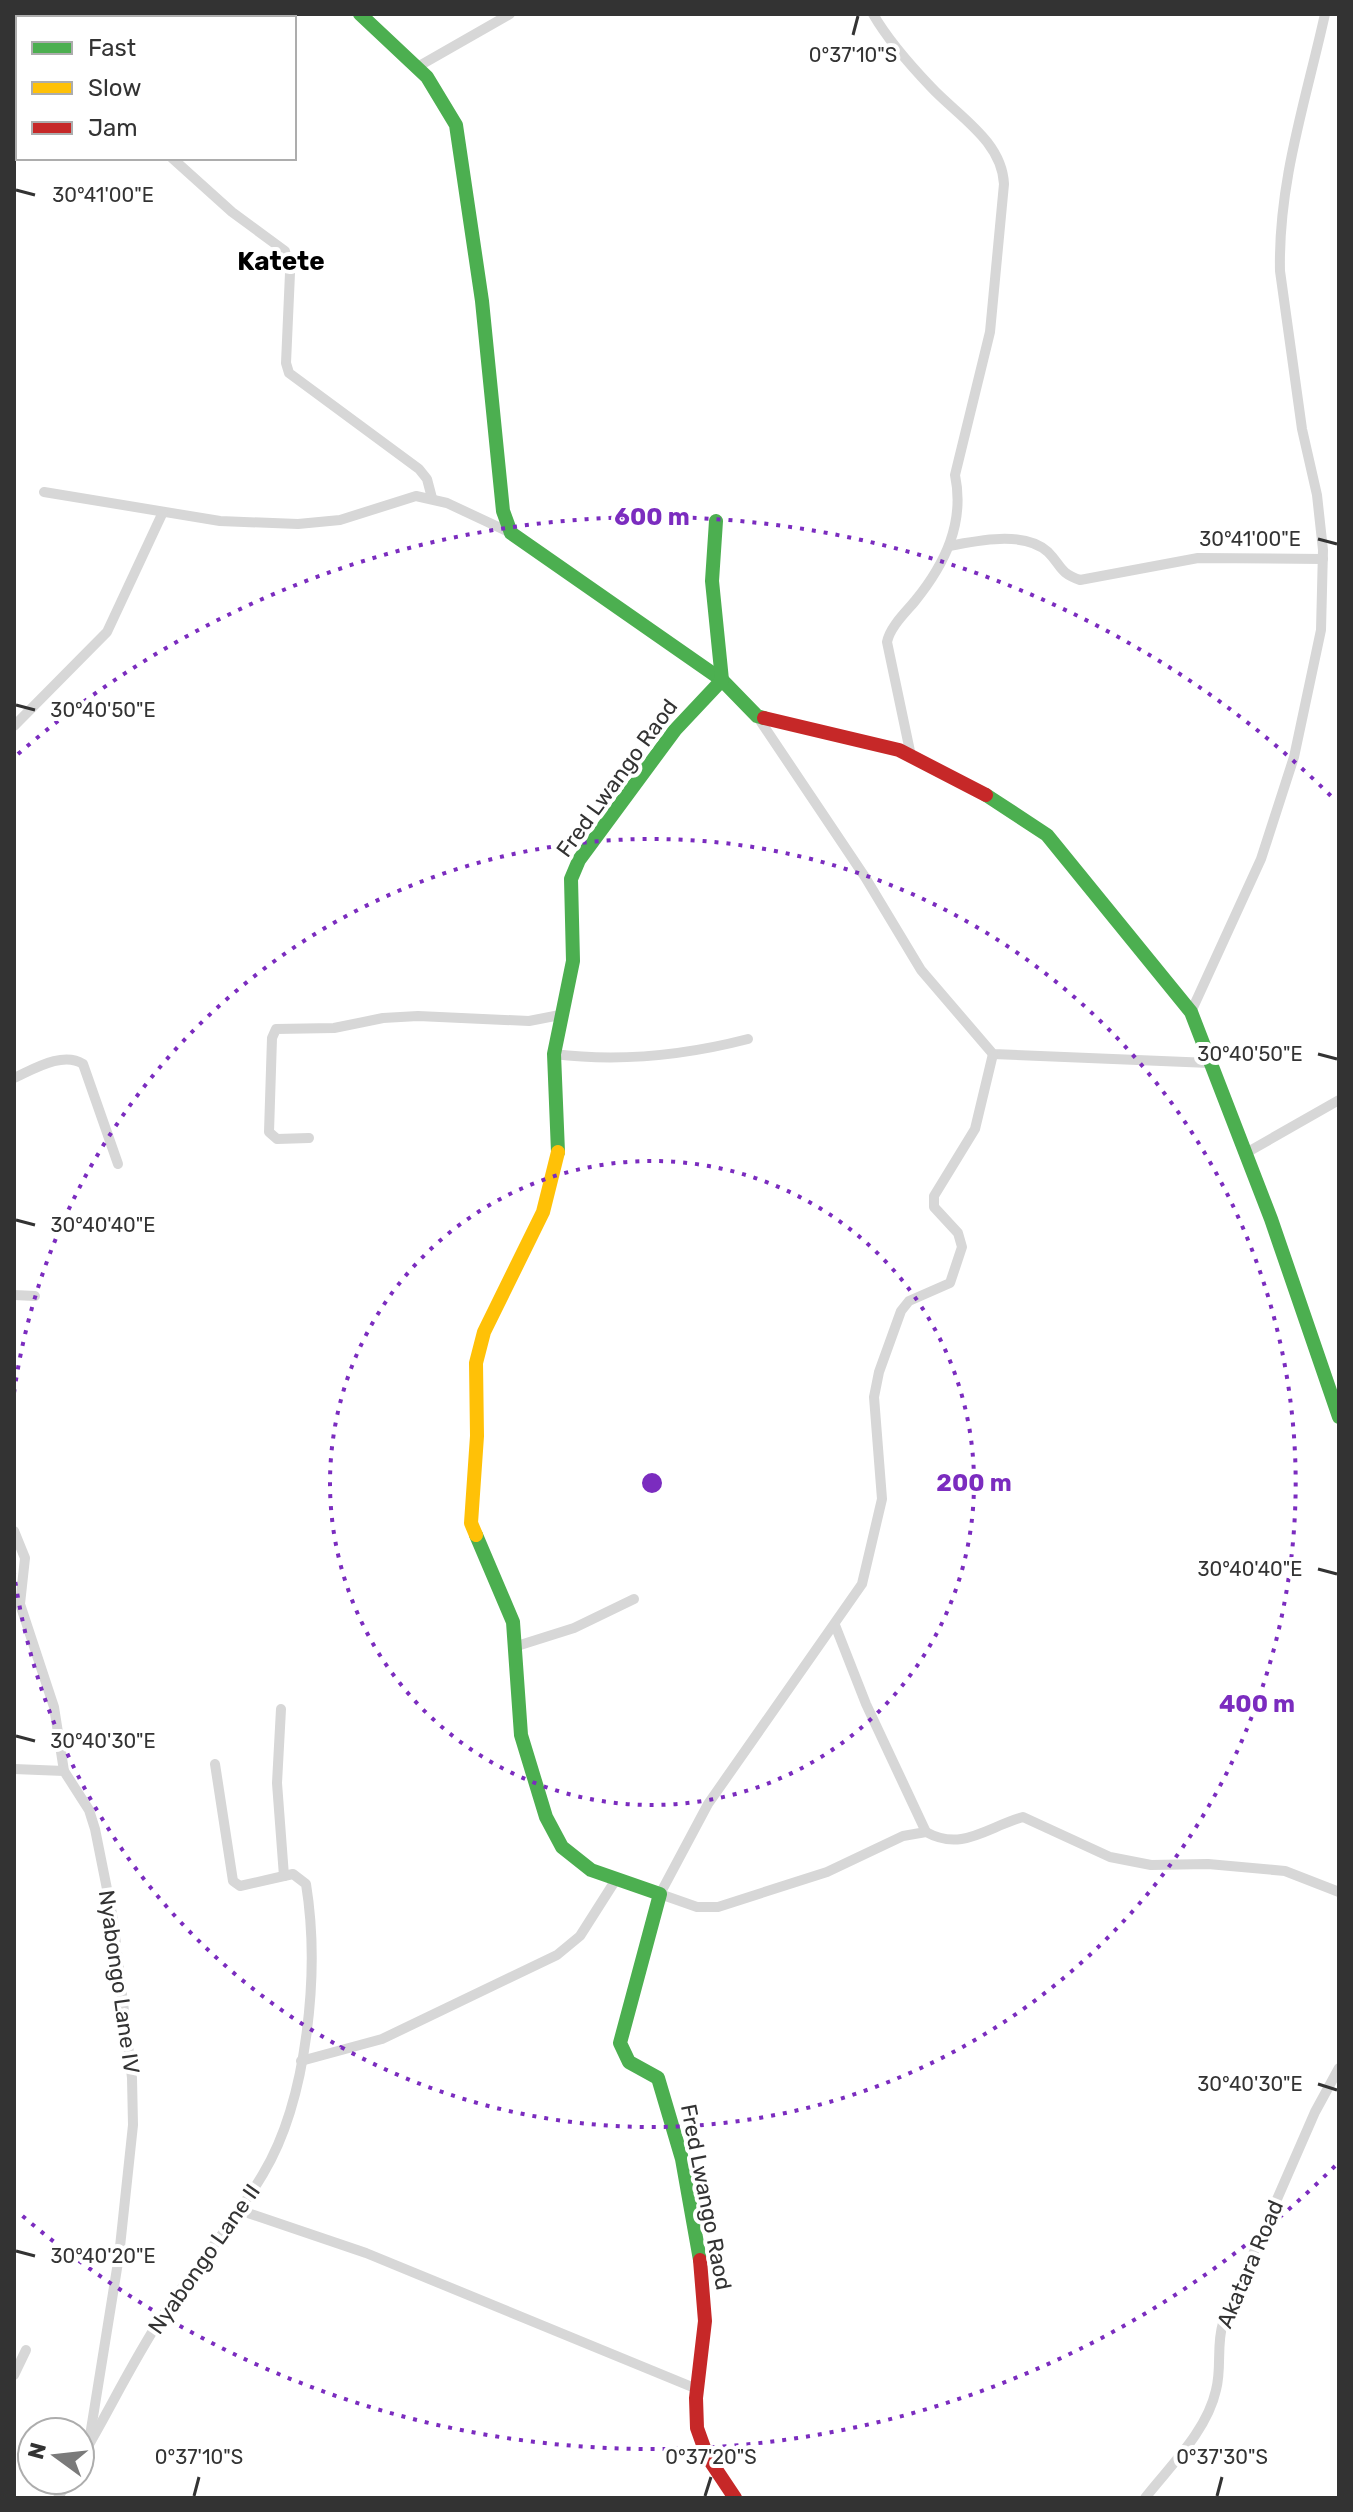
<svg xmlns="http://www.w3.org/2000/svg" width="1353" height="2512" viewBox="0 0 1353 2512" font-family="Rubik,sans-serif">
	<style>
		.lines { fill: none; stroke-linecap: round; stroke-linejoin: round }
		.street { stroke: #d7d7d7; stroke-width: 10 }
		.fast { stroke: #4caf50; stroke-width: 14 }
		.slow { stroke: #ffc107; stroke-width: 14 }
		.jam { stroke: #c62828; stroke-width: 14 }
		.ticks { fill: none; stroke: #333; stroke-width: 3 }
		.ring { fill: none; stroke: #7b2cbf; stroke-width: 4; stroke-dasharray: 4 8 }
		.labels { text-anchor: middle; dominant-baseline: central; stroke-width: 8; stroke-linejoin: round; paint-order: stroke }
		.street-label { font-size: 22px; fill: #333; stroke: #fff }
		.quarter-label { font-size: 26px; font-weight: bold; fill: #000; stroke: #fff }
		.ticks-label { font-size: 20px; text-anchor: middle; fill: #333; stroke: #fff; stroke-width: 8; stroke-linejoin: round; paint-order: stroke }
		.centre { fill: #7b2cbf; stroke: #fff; stroke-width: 4 }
		.ring-label { font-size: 24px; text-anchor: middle; font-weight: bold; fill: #7b2cbf; stroke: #fff; stroke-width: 8; stroke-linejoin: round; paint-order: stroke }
	</style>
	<rect width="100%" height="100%" fill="#fff"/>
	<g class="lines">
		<g class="street">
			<polyline points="60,14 63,18"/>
			<path d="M873 14C888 40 910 65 931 87 958 116 1002 141 1004 184L990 332 955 475C965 523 945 564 915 601 905 613 890 627 887 642L911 756"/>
			<polyline points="419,66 510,14"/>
			<polyline points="172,158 232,212 285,251 290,273 286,363 289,373 419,469 427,479 432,498"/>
			<polyline points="44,492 220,521 298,524 340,520 416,496 447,503 511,533"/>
			<path d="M949 546C977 541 1024 530 1048 552 1062 566 1058 572 1080 580L1198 558 1323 559"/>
			<polyline points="757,716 865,877 921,970 993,1054 1210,1063"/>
			<polyline points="14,726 107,632 163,512"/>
			<path d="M1191 1012 1261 859 1294 757 1321 630 1323 550 1317 495 1302 429 1280 271C1278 182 1306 100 1325 14"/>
			<path d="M554 1054C618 1062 686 1055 748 1039"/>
			<path d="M993 1054 975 1129 934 1196V1207L958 1233 962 1247 950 1283 909 1301 901 1311 879 1372 874 1397 882 1499 862 1584 708 1804 660 1894 697 1907H718L827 1872 903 1836 926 1832C962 1852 987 1827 1023 1817L1110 1857 1151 1865 1208 1864 1285 1871 1339 1892"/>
			<path d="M14 1078C34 1069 63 1051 83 1064L118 1164"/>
			<polyline points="309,1138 277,1139 269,1132 272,1038 276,1029 334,1028 383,1018 418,1016 529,1021 560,1015"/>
			<polyline points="1246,1153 1339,1100"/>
			<polyline points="14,1295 35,1296"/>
			<polyline points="14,1531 25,1558 20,1604 54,1707 64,1771 89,1810 95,1829 113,1919 132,2078 133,2125 119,2256 88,2448"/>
			<polyline points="835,1625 866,1704 926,1832"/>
			<polyline points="517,1646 574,1628 634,1599"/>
			<polyline points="215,1764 233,1881 240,1886 284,1876"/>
			<polyline points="14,1769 64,1771"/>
			<polyline points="301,2061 382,2039 557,1955 580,1936 615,1881"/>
			<polyline points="239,2210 366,2253 697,2389"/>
			<polyline points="14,2375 26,2350"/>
			<path d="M80 2460C108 2413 131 2364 161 2318 193 2269 233 2225 263 2174 308 2099 320 1970 306 1884L293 1874 284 1876 277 1783 281 1709"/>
			<polyline points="58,2498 68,2480"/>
			<path d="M1145 2498C1170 2466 1207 2431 1216 2390 1222 2368 1216 2345 1223 2323L1315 2112 1339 2068"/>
		</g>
		<g class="fast">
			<polyline points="360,14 427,77 456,125 482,301 503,511 511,533 722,680 757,716 764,718"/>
			<polyline points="986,795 1047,835 1191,1012 1271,1219 1339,1417"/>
			<polyline points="558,1152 554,1054 573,961 571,879 579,860 675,730 722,680 712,581 716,521"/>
			<polyline points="476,1535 513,1622 521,1735 546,1817 562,1847 591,1870 660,1894 620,2043 629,2062 658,2078 682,2159 700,2260"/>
		</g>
		<polyline class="slow" points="476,1535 471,1523 477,1436 476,1363 484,1332 543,1212 558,1152"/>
		<g class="jam">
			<polyline points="764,718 899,750 986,795"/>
			<polyline points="700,2260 705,2321 696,2398 697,2428 707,2456 735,2498"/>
		</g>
	</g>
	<path class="ticks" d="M853 35 858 16M16 190 35 195M1318 539 1337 544M16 705 35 710M1318 1054 1337 1059M16 1220 35 1225M1318 1569 1337 1574M16 1736 35 1741M1318 2084 1337 2090M16 2251 35 2256M194 2496 199 2477M705 2496 711 2477M1217 2496 1222 2477"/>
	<g class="ring">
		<circle cx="652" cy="1483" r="322"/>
		<path d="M14 1393A644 644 0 1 1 14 1573"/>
		<path d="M1335 2166A966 966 0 0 1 18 2212M18 754A966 966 0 0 1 1335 800"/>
	</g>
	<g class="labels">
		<g class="street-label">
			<text transform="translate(617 778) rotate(-54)">Fred Lwango Raod</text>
			<text transform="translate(119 1982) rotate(82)">Nyabongo Lane IV</text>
			<text transform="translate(706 2197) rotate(79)">Fred Lwango Raod</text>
			<text transform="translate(204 2259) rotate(-55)">Nyabongo Lane II</text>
			<text transform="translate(1250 2264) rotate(-67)">Akatara Road</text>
		</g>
		<g class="quarter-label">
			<text x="281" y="261">Katete</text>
		</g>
	</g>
	<g class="ticks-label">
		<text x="853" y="62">0°37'10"S</text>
		<text x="103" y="202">30°41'00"E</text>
		<text x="1250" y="546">30°41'00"E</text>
		<text x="103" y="717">30°40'50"E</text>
		<text x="1250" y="1061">30°40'50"E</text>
		<text x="103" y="1232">30°40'40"E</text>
		<text x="1250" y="1576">30°40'40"E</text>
		<text x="103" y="1748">30°40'30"E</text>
		<text x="1250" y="2091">30°40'30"E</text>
		<text x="103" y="2263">30°40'20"E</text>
		<text x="199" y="2464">0°37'10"S</text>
		<text x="711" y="2464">0°37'20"S</text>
		<text x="1222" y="2464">0°37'30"S</text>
	</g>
	<circle cx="652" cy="1483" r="12" class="centre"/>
	<g class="ring-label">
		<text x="652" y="525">600 m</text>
		<text x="974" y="1491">200 m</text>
		<text x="1257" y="1712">400 m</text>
	</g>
	<rect width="1353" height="2512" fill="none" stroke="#333333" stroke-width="32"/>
	<rect x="16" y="16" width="280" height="144" fill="#ffffff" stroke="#adadad" stroke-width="2"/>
	<rect x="32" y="42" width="40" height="12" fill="#4caf50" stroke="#adadad" stroke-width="2"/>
	<text x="88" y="56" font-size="24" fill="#333333">Fast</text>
	<rect x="32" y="82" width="40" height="12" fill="#ffc107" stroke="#adadad" stroke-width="2"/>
	<text x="88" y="96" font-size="24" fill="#333333">Slow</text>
	<rect x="32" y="122" width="40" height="12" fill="#c62828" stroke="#adadad" stroke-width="2"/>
	<text x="88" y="136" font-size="24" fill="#333333">Jam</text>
	<g transform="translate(56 2456) rotate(285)"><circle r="38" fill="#ffffff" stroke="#adadad" stroke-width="2"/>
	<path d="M0-6L14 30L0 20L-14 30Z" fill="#7a7a7a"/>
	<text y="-12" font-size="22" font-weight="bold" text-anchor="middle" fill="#333333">N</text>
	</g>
</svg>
